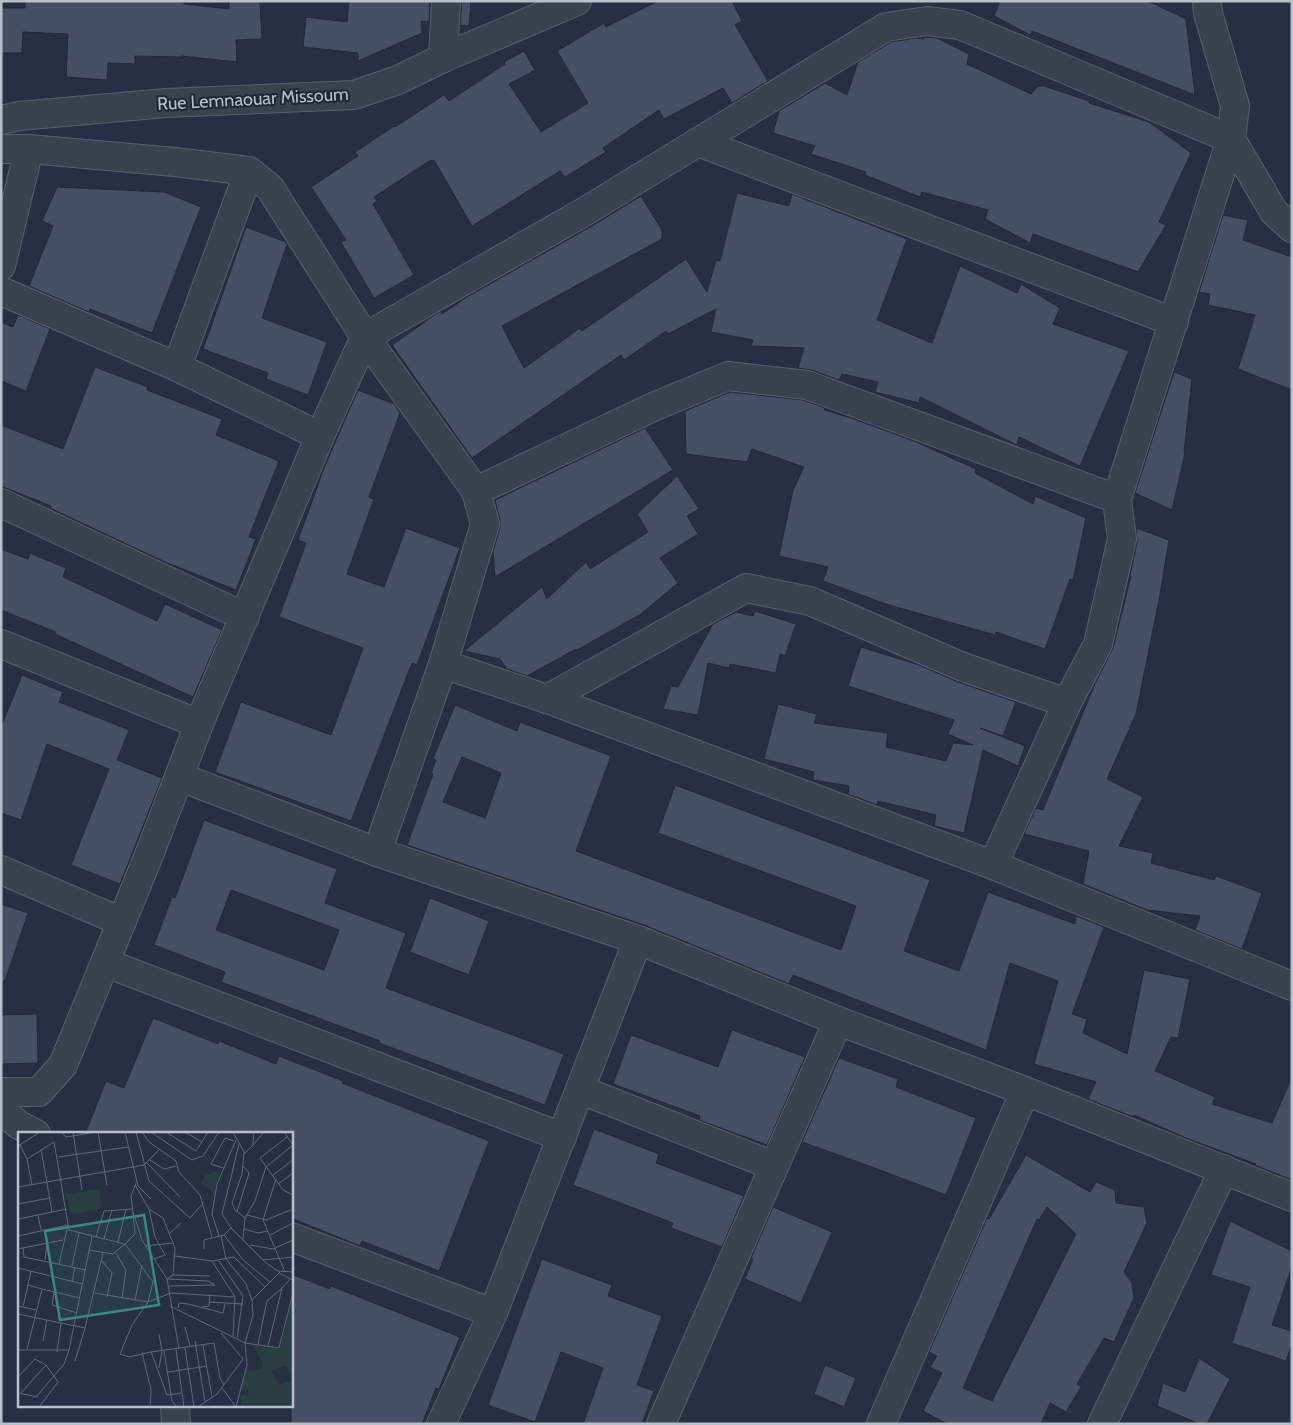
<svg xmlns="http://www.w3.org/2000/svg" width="1293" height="1425" viewBox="0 0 1293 1425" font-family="Cabin,sans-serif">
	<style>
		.building { fill: #455064; stroke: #212939; fill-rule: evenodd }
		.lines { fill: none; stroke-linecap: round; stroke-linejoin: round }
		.minor-casing { stroke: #58606f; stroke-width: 30 }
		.minor { stroke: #3a4252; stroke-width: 28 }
		.labels { text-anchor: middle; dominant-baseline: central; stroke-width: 4; stroke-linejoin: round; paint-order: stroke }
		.street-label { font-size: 18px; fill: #b7becc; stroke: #1f2737 }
		.inset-road { fill: none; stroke: #606979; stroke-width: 1 }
		.view { fill: #398886; fill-opacity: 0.15; stroke: #398886; stroke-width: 2.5 }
		.inset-edge { fill: none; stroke: #b7becc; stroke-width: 2.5 }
	</style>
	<rect width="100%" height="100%" fill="#263042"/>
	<g class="building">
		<polygon points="25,1 184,1 184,4 229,9 229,1 260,1 262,39 236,40 237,62 182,56 182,57 135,56 135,64 108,63 107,80 66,77 68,34 23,32 22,53 1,53 1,8 25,8"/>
		<polygon points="349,1 430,1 429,22 421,21 422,33 358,61 358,53 303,47 306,17 347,22"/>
		<polygon points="462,1 471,1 469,26 460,25"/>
		<polygon points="658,1 732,1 742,21 735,25 768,81 732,103 723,88 664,119 659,110 603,148 606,152 565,177 560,171 472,226 434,160 432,161 431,160 374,197 377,201 373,204 414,275 374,298 341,242 346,240 311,187 358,156 355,152 394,126 395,127 444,95 449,101 505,64 504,62 524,51 535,70 509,84 541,132 588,103 557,51 604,23 606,27"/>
		<polygon points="1000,1 1148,1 1186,19 1195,95 1032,31 1030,35 994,16"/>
		<polygon points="924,37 937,38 969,54 967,64 1031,94 1038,86 1044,86 1089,101 1089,103 1149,122 1191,153 1159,222 1166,225 1138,272 1033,234 1030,243 985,219 988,210 922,192 920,197 865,175 866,172 811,154 815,146 773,133 779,111 825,83 847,95 858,62 891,42 916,38 924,39"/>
		<polygon points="57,187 164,192 201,207 152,333 90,309 89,312 29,286 53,226 42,221"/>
		<polygon points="737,193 789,206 792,194 907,239 877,320 932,343 960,266 1017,293 1021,284 1060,308 1053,324 1129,351 1080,466 1019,437 1017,445 920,397 919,403 875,392 878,382 842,374 839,380 812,370 798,368 804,348 751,346 753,340 711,332 716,309 668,334 666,331 624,360 621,355 472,458 392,345 436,314 441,311 442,314 467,297 592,226 641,196 662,230 662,239 502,326 524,368 580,328 582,331 686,259 707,292 716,260 720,261"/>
		<polygon points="1223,215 1248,220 1243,240 1292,257 1292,390 1238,369 1255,315 1208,305 1210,294 1199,292"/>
		<polygon points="246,227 286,242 287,244 262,318 327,342 308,395 266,379 268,373 203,349"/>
		<polygon points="18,315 50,329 26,391 1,381 1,322 13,327"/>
		<polygon points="95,367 148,387 147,390 222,419 216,435 279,461 249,537 256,539 236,590 165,562 50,508 51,506 1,486 1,425 63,449"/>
		<polygon points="1174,372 1192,379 1184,452 1185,453 1172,510 1135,493"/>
		<polygon points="358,390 394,404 400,413 369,497 374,499 347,574 384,587 406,528 460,548 417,665 412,663 351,821 215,772 241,702 331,735 363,648 279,617 306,543 298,540 324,468"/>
		<polygon points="730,392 803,400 825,408 824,410 851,418 914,441 976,469 975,473 1033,504 1035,496 1086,518 1073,580 1070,579 1045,649 996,632 995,635 889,605 823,581 828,567 779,556 793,490 804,467 752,449 747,462 686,454 685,411"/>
		<polygon points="645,428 673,470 495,577 493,551 500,528 500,520 495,500"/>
		<polygon points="677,476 699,509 687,516 698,534 660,558 678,583 641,614 577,650 576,649 527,676 507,669 500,659 464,651 542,587 547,599 586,562 590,569 648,532 637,514"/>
		<polygon points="1136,528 1169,540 1160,595 1136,714 1107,779 1143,797 1119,846 1153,853 1151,863 1214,880 1216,876 1262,893 1242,949 1195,930 1200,916 1147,910 1083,884 1089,851 1024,834 1036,808 1043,810 1094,686 1113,648 1131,576 1130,576 1137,542"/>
		<polygon points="1,549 28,559 30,553 66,568 63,577 157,621 165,604 222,630 193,697 55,634 56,632 1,610"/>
		<polygon points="755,611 796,624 785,656 780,654 776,673 730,664 729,668 708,663 698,715 663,709 671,686 678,687 713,624 736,612 753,616"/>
		<polygon points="861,647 919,665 958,682 1016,702 1003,736 980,728 1025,746 1018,766 983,750 964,833 934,826 936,815 878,801 877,805 848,794 849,786 813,780 814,772 764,759 778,704 817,714 814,723 888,733 886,747 946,761 953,743 973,745 948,734 954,720 848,686"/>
		<polygon points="22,675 63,692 59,702 129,730 117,760 162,778 120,884 71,865 109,769 47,744 21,820 1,813 1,727"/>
		<path d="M455 705 517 731 520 722 611 756 576 851 841 950 856 906 658 833 675 785 930 880 904 951 959 971 988 892 1075 924 1076 916 1104 927 1072 1014 1087 1019 1083 1033 1127 1054 1144 970 1190 979 1178 1038 1171 1037 1155 1071 1215 1097 1212 1104 1272 1123 1292 1077V1180L1255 1165 1256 1164 1186 1138 1134 1115 1133 1117 1088 1099 1096 1082 1034 1064 1058 981 1010 963 986 1050 793 975 789 984 644 925 407 845 433 774 431 773 436 760 433 759ZM462 757 501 773 485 818 443 802Z"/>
		<path d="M204 820 337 869 325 903 406 933 386 988 564 1054 545 1105 379 1043 380 1041 221 982 225 972 154 945 172 897 175 898ZM231 890 339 930 324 970 216 930Z"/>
		<polygon points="430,898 489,921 469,975 410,952"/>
		<polygon points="1,904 28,913 5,981 1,981"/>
		<polygon points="37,1014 38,1063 1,1064 1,1015"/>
		<polygon points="153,1018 218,1044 219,1041 276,1064 279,1056 343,1081 342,1083 489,1141 439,1271 362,1241 360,1246 291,1218 291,1134 85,1134 106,1081 124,1088"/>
		<polygon points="732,1030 805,1057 767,1145 699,1120 700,1116 613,1084 631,1035 718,1067"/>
		<polygon points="839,1058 898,1079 896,1087 976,1118 946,1195 872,1167 802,1142"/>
		<polygon points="594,1129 659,1154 656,1163 744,1196 722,1247 671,1228 673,1223 573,1185"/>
		<path d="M1026 1155 1090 1192 1096 1182 1115 1190 1116 1203 1144 1207 1147 1223 1124 1272 1132 1283 1134 1298 1114 1342 1104 1338 1077 1384 1081 1387 1066 1412 1050 1403 1041 1424H947L923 1411 942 1373 930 1367 937 1356 929 1352 987 1218 989 1219ZM1047 1207 1076 1234 992 1401 963 1388 1037 1219 1039 1220Z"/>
		<polygon points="773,1207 832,1232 801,1303 745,1279 753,1259 751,1258"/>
		<polygon points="1230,1221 1292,1251 1292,1266 1272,1325 1292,1331 1292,1344 1286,1361 1232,1343 1250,1287 1211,1275"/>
		<polygon points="542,1259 612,1285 608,1296 662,1316 637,1385 654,1391 642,1424 583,1424 603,1368 561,1352 535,1422 488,1405"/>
		<polygon points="291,1274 330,1289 331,1286 460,1337 439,1389 436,1388 422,1424 291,1424"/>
		<polygon points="1199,1358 1230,1379 1207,1424 1200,1424 1157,1406 1163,1383 1185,1392"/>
		<polygon points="825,1365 856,1378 844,1407 814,1394"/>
	</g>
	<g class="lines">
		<defs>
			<g id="minor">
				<polyline points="443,58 446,1"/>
				<polyline points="1,120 19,116 166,103 354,95 398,80 443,58 577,1"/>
				<polyline points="698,142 1174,322"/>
				<polyline points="1,149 29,149 175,162 249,171 270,188 365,337 584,212 886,27 927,21 960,25 1231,139 1274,212 1292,228"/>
				<polyline points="1,266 29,149"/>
				<polyline points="1,291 177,367 320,436"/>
				<polyline points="177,367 249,171"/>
				<polyline points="476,491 653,407 728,376 807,385 1117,499"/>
				<polyline points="1,503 245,617"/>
				<polyline points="1,644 199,724"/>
				<polyline points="443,664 547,699 993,865 1292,986"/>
				<polyline points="547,699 746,588 810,601 963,667 1067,703"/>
				<polyline points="180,777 377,852 638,940 838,1021 1025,1091 1292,1197"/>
				<polyline points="993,865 1067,703 1098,644 1122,539 1117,499 1231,139 1235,106 1208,13 1207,1"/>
				<polyline points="1,870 122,922"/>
				<polyline points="106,963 562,1137"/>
				<polyline points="581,1090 774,1166"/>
				<polyline points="1,1092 39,1092 63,1065 151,850 199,724 320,436 365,337 476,491 485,524 443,664 377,852"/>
				<polyline points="1,1110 19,1125 36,1134"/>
				<polyline points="291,1237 493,1313"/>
				<polyline points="175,1406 176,1424"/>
				<polyline points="441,1424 493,1313 638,940"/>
				<polyline points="661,1424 838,1021"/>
				<polyline points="881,1424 1025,1091"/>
				<polyline points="1102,1424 1224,1169"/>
			</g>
		</defs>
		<use href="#minor" class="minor-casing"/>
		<use href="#minor" class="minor"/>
	</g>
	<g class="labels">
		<g class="street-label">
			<text transform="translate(253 99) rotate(-3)">Rue Lemnaouar Missoum</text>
		</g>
	</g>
	<g transform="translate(18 1132)">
		<rect width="275" height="275" fill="#263042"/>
		<path d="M195 39 201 41 196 61 183 51 188 42 192 43ZM81 57 84 77 52 83 48 62ZM275 165V239L272 243 268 233 254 239 260 253 275 248V275H223V262L230 264 231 259 223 257 228 238H242L245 231 234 213 239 214 242 219 243 215 262 217Z" fill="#283e43"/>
		<path class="inset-road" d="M43 0 48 5 79 0M55 0 64 58M80 0 89 53M107 0 120 54 133 67M118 0 131 49 172 86 186 70M124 0 131 10 158 29 161 40 182 63 194 105M133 0 174 28 185 24 201 0M148 0 178 19 190 0M167 0 184 10M215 0 226 20 224 42 214 71 217 78 227 86 225 107M266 0 275 13M269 5 242 26 265 58 275 63M221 12 204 82 213 96 248 131 260 139 275 140M2 13 9 27 14 53M235 13 246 0M0 14 22 0M23 17 34 80M226 22 235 13 236 0M40 25 110 15M9 27 36 10 51 98 107 112 95 122 71 118M132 28 146 37 158 34M129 31 162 65M205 36 193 32 207 6 216 9M255 43 275 28M258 47 245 88 267 140M118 51 113 64 115 80 124 108 149 147 161 217M260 52 275 41M117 53 131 77 145 86 157 116 155 143 149 147M0 55 126 33 141 18M0 72 32 66M131 77 137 105 147 123 136 127M115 80 117 102 107 112 135 150 130 170 114 193 102 222 111 225 133 220 149 263 164 261M219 80 231 41 225 34M20 83 23 98M229 83 248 88 275 77M227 86 237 69 248 35 275 13M0 87 49 77M226 97 240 101 250 99M151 102 163 91M206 103 225 128 252 150M252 103 275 91M0 104 50 93M201 104 194 82 199 52 218 8M78 105 86 79 115 77M86 107 94 78M100 110 108 77M232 113 255 117 275 108M127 114 155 111M5 116 6 125 68 138M0 117 45 108M186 117V108L206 103 213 96M98 121 108 138 104 166M157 124 194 129 216 125M216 125 247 155M27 128 29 111M245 128 275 125M84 129 94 141 89 165M194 129 217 165 215 204M201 129 225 164 219 207M41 132 50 93M54 134 61 101M0 136 65 152M261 141 275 148M155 143 192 144M149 147 190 149 197 153 151 154M54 150 57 135M24 157 62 166M36 160 34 173 59 181M77 161 130 170 153 161 217 165M117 168 124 133M234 168 262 140M191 170 225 172M0 174 18 178M152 174 227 211 235 183 234 168 228 152 208 127 203 104M5 175 13 139M184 175 191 174 192 162M160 176 161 171 170 172 205 181 207 172M0 182 67 196 85 121M167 195 172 214M141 202 144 219 141 236M25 209 29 188M177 209 187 270M240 212 249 169 263 157M185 213 194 265M250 214 264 156 272 147M167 216 176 275M9 217 24 157 10 153M158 217 166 275M0 218H51L74 104M146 219 154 269 159 275M39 220 43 191M124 220 133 258 132 275M133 220 196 211 202 246 206 253M57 229 67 196M150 240 189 234M0 245 17 227 28 233M204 256 218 275M0 261 20 265M3 261 28 233 40 250 21 275M19 264 46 232 51 218M180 275 199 262 225 227 203 201M218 275 229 233 227 211 261 216 275 161"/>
		<path class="view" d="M126 83 141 173 42 188 27 99Z"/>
		<rect width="275" height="275" class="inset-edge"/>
	</g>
	<rect width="1293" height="1425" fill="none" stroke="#b7becc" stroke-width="5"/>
</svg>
